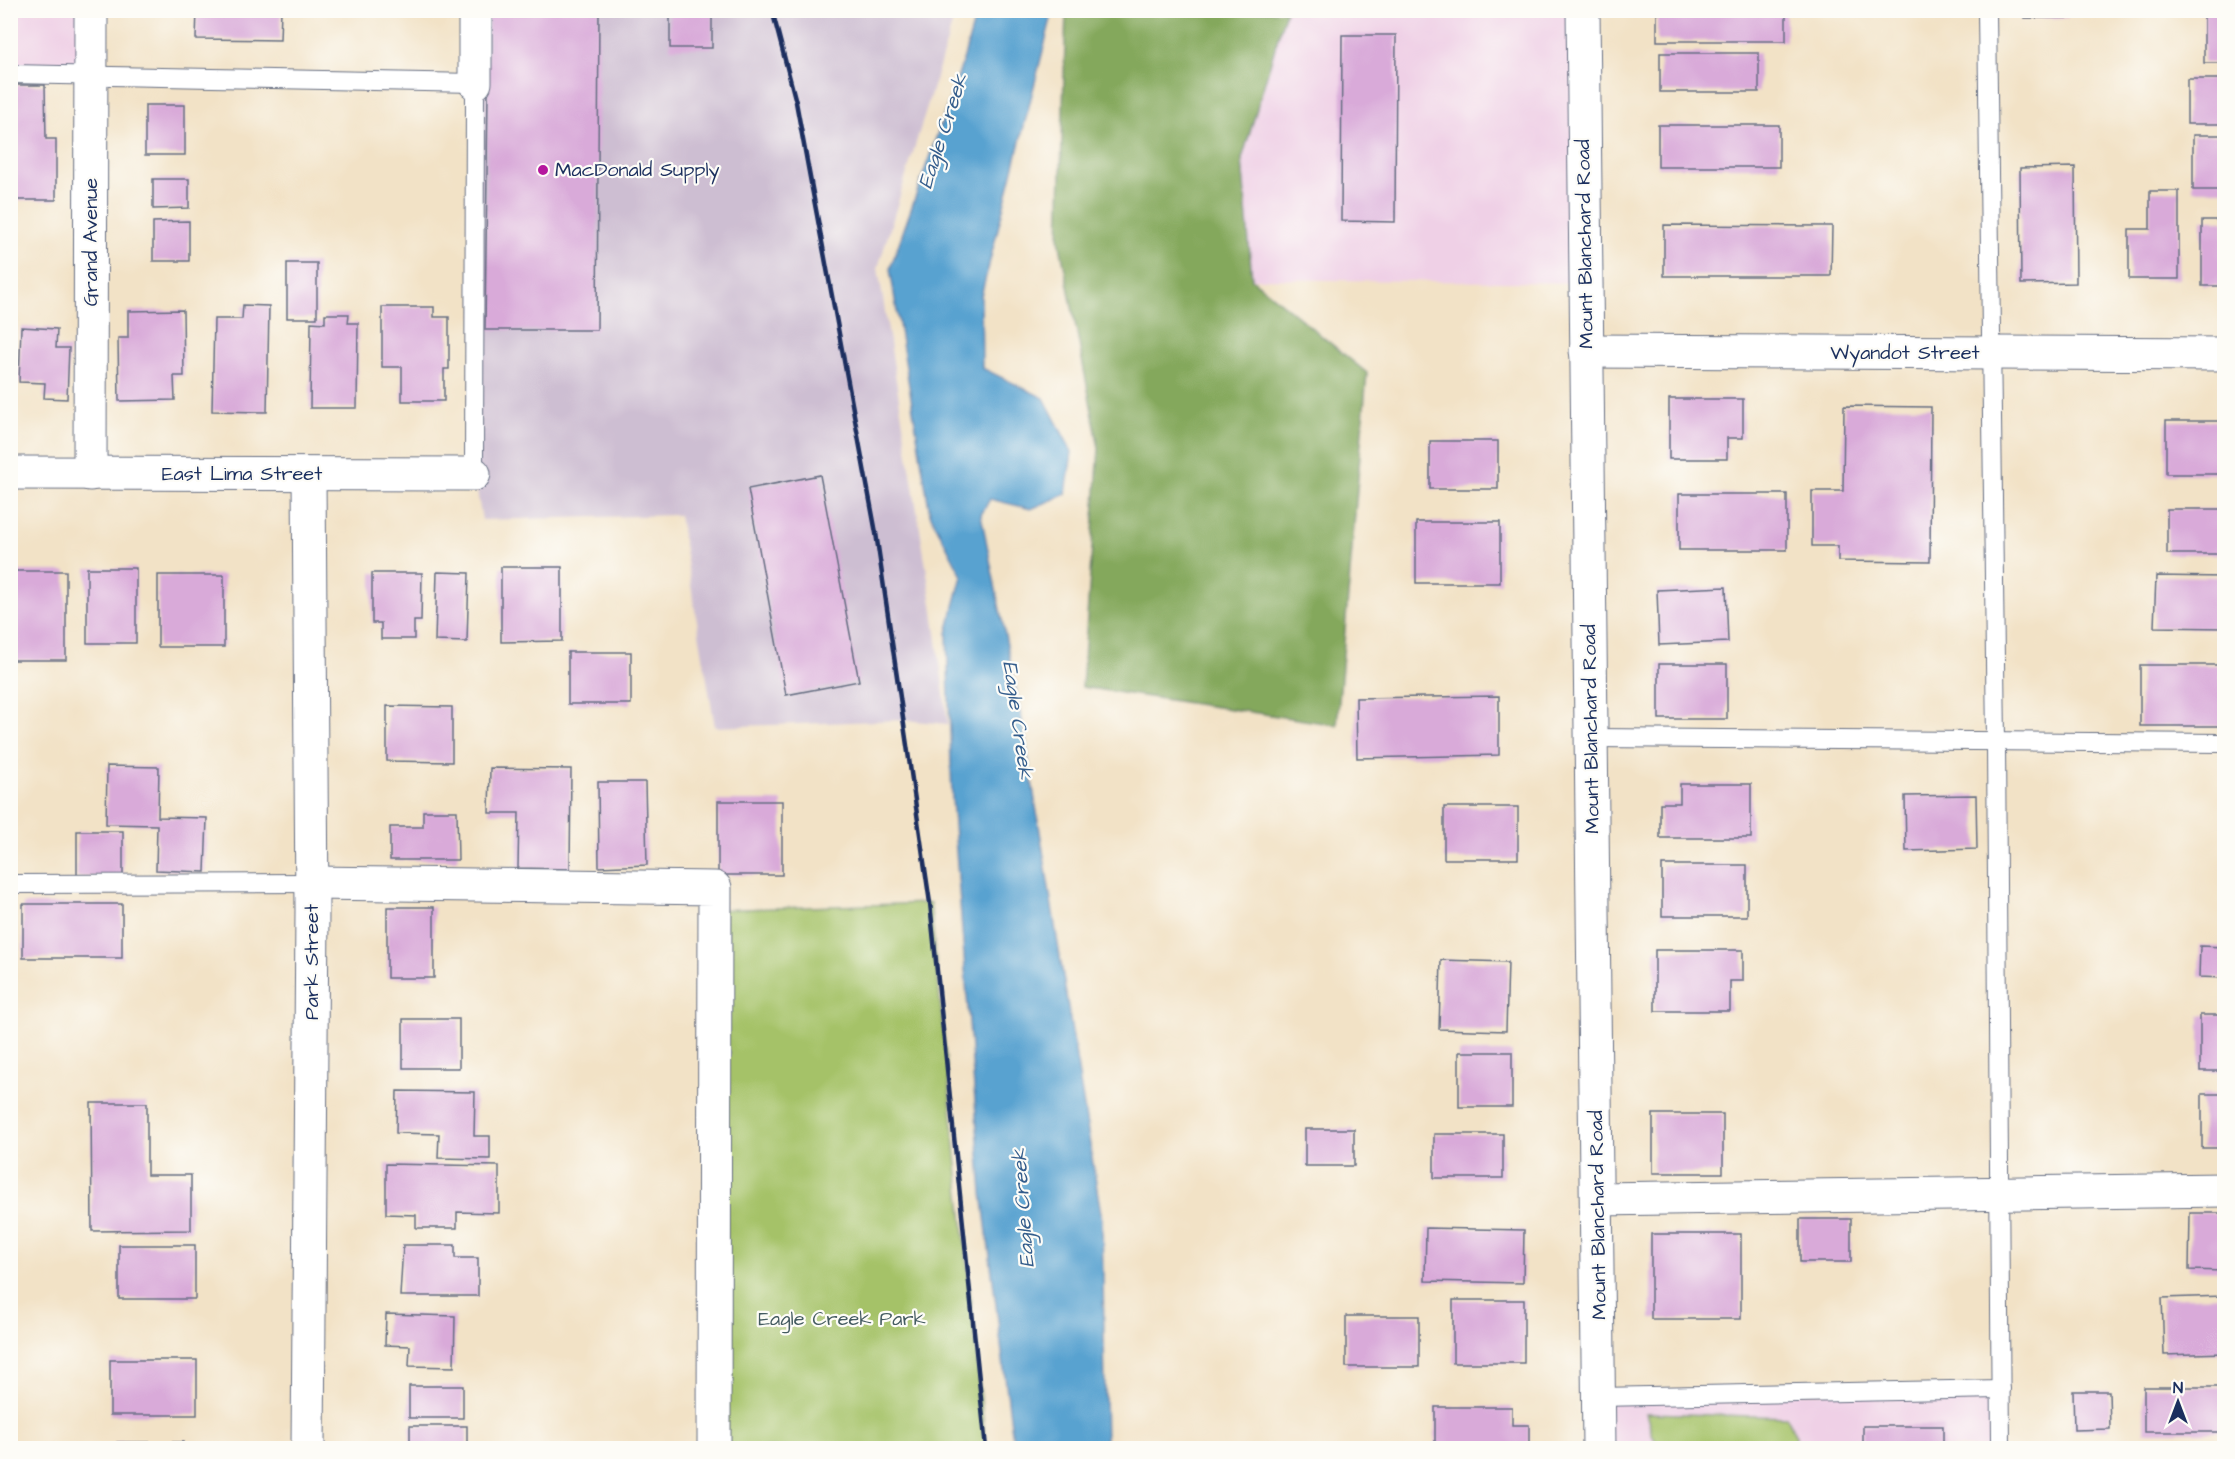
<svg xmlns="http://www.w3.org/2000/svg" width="2235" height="1459" viewBox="0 0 2235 1459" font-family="'Architects Daughter',sans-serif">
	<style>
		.built { fill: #efd0e6 }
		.industrial { fill: #cdbed2 }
		.green { fill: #a5c268; stroke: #607863; stroke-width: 1.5 }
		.forest { fill: #84a85c; stroke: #506c5d; stroke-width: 1.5 }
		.water { fill: #59a2d0; stroke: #3a6897; stroke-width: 1.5 }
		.building { fill: #d9aad9 }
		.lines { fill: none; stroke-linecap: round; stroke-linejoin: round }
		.service-casing { stroke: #666e82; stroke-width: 20 }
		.minor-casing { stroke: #666e82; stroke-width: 35 }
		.secondary-casing { stroke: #666e82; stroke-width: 35 }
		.path { stroke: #666e82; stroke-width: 4; stroke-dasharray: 1.5 4.5; stroke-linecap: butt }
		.service { stroke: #fff; stroke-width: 18 }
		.minor { stroke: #fff; stroke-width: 33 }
		.secondary { stroke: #fff; stroke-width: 33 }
		.rail { stroke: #1b2f5e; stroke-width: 4.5 }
		.poi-dot { fill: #b5179e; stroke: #fdfcf7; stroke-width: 2 }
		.labels { text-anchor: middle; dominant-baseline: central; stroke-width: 4.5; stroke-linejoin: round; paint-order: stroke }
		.poi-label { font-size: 20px; fill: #1b2f5e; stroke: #fdfcf7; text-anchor: start }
		.street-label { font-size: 20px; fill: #1b2f5e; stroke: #fdfcf7 }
		.park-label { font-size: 20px; fill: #445b61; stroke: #fdfcf7 }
		.water-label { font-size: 21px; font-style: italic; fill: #345d8c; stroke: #fdfcf7 }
	</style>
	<rect width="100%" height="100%" fill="#fdfcf7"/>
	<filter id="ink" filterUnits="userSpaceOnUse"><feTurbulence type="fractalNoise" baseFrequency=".0167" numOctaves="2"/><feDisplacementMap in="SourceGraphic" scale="12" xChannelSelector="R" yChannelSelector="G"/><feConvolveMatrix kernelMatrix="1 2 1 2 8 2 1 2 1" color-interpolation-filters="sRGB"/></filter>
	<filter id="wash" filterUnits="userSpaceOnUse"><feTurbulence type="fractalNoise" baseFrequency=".008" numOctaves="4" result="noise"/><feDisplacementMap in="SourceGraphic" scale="24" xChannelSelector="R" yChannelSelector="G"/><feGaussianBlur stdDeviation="1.35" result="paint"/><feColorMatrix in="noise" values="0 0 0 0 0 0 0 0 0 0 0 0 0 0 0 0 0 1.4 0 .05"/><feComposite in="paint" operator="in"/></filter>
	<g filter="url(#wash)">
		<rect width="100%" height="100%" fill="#f2e2c6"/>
		<g class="built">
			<polygon points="11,11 91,11 91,75 11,74"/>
			<polygon points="1171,11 1583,11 1585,283 1252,279"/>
			<polygon points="2001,1389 2001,1448 1599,1448 1599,1397"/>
		</g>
		<polygon class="industrial" points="475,11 956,11 878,268 933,610 948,724 903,720 715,727 679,515 482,520 474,474"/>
		<g class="green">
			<polygon points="930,903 986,1448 712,1448 715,910"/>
			<polygon points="1646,1413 1787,1417 1796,1436 1796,1448 1660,1448 1652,1435"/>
		</g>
		<polygon class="forest" points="1066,11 1286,11 1242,159 1252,279 1367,373 1337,725 1082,687 1099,448 1059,239"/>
		<polygon class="water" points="977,11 1053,11 981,296 982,368 1044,398 1072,452 1066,494 1031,509 990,499 981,515 1023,725 1102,1220 1106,1448 1014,1448 982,1193 952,798 947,633 962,576 930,514 890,269 962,64"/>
		<g id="blocks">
			<g class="building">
				<polygon points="197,10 281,10 280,40 196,39"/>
				<polygon points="489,10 599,10 597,330 485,330"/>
				<rect x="670" y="10" width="42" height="38"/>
				<rect x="1657" y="10" width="129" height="31"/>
				<rect x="2024" y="10" width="44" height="8"/>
				<rect x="2204" y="10" width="20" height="53"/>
				<polygon points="1342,35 1396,35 1395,222 1341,221"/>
				<rect x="1660" y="53" width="99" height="39"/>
				<rect x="2187" y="79" width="37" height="45"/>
				<polygon points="10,85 45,85 46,139 56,139 56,200 10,200"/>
				<rect x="145" y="105" width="40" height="50"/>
				<rect x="1658" y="125" width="121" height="42"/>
				<rect x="2193" y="135" width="31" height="55"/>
				<polygon points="2075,167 2076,283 2021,284 2020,168"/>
				<polygon points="153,179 189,179 189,208 153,209"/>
				<polygon points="2150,191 2179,191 2179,279 2129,279 2129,229 2150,229"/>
				<rect x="2202" y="220" width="22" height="66"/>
				<polygon points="189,221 189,261 153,261 153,222"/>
				<polygon points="1664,225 1832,226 1831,276 1664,276"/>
				<rect x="287" y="263" width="30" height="55"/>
				<polygon points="243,305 269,306 267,412 212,411 214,319 242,319"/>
				<polygon points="382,307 434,307 434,317 449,317 449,369 444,369 444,401 402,401 402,367 382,367"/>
				<polygon points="183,310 184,376 174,376 175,400 119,401 118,338 128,338 128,311"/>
				<polygon points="325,314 349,314 348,323 358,323 357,408 310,408 311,322 325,323"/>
				<polygon points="21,327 57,329 56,348 69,348 67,399 44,398 45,383 19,382"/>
				<polygon points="1669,399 1743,399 1743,438 1727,438 1727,459 1669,459"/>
				<polygon points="1844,406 1931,407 1930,562 1838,561 1838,546 1812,546 1812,491 1843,491"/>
				<rect x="2166" y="421" width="58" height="53"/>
				<rect x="1430" y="441" width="68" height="48"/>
				<polygon points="820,475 859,681 786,695 748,489"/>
				<rect x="1679" y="494" width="108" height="56"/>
				<rect x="2167" y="509" width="57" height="45"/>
				<rect x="1416" y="522" width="84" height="61"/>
				<polygon points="501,567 562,567 562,641 501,642"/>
				<rect x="87" y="568" width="49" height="75"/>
				<rect x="10" y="571" width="56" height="89"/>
				<polygon points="437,572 469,573 467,642 435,641"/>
				<polygon points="372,573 422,573 421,621 414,621 414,639 381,639 381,623 372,623"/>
				<rect x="158" y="575" width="66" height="72"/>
				<polygon points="2156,576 2224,577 2224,628 2154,627"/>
				<polygon points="1726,587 1728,642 1659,645 1657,590"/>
				<rect x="568" y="652" width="63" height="52"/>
				<rect x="1659" y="664" width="68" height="55"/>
				<polygon points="2140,665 2221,665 2221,682 2224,682 2224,726 2140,726"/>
				<polygon points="1499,696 1499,755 1357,758 1356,698"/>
				<polygon points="387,706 452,707 452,762 387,761"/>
				<polygon points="107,766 159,767 158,817 207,818 205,872 156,870 157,825 106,824"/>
				<polygon points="490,768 571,769 570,869 518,868 519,813 489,813"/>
				<polygon points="598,782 645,782 647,865 599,867"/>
				<polygon points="1680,784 1751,784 1751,838 1660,838 1660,803 1680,803"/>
				<polygon points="1976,795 1977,849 1906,851 1905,796"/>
				<rect x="718" y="801" width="64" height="74"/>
				<rect x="1444" y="807" width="74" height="52"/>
				<polygon points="423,811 457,811 458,860 390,860 390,827 423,827"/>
				<rect x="77" y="831" width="46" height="46"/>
				<rect x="1662" y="865" width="85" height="51"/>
				<rect x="23" y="904" width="99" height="54"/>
				<rect x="387" y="907" width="47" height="71"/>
				<polygon points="2200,946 2224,947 2224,978 2199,977"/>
				<polygon points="1655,950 1743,950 1743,981 1730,981 1730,1011 1655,1011"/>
				<polygon points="1441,960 1508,962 1506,1031 1439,1029"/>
				<rect x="2200" y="1015" width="24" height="56"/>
				<rect x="403" y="1019" width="56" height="49"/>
				<rect x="1459" y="1052" width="53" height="55"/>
				<polygon points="397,1091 475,1092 474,1136 490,1136 490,1159 438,1158 439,1134 396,1133"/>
				<rect x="2202" y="1094" width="22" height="54"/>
				<polygon points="91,1103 147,1103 147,1175 191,1175 191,1230 92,1231"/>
				<rect x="1653" y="1114" width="70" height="59"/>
				<rect x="1305" y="1129" width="49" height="37"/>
				<rect x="1434" y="1134" width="69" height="44"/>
				<polygon points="386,1164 499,1166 499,1213 457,1212 457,1228 416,1228 416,1215 386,1214"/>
				<polygon points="2190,1213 2224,1213 2224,1271 2189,1270"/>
				<rect x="1800" y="1219" width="51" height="43"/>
				<polygon points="1426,1228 1524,1230 1523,1283 1425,1281"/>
				<rect x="1651" y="1234" width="90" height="85"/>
				<rect x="119" y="1245" width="76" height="54"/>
				<polygon points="403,1245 455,1245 455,1258 478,1258 478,1296 400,1296"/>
				<polygon points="2224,1296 2224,1353 2164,1355 2162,1298"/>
				<rect x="1453" y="1300" width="71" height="63"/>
				<polygon points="386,1314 455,1316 454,1367 409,1366 410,1346 385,1345"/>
				<rect x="1346" y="1316" width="73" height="51"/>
				<rect x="110" y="1360" width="87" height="55"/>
				<rect x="409" y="1386" width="54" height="32"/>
				<rect x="2144" y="1387" width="80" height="45"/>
				<polygon points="2073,1391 2109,1391 2110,1429 2074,1430"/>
				<polygon points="1435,1407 1512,1407 1512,1425 1529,1425 1529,1448 1435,1448"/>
				<rect x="410" y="1426" width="57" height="22"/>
				<rect x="1863" y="1426" width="80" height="22"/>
				<rect x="117" y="1442" width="66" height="6"/>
			</g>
		</g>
	</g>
	<g filter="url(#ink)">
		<use href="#blocks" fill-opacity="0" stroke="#666e82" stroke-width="1.5"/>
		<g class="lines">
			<defs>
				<g id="service">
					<polyline points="1987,10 1996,742 2001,1448"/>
					<polyline points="10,74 475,83 474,474"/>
					<polyline points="1591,738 2224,743"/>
					<polyline points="10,884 312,883"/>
					<polyline points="1599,1397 2001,1389"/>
				</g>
				<g id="minor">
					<polyline points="475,10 475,83"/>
					<polyline points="1586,351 2224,354"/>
					<polyline points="10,473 474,474"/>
					<polyline points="90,474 91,10"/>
					<polyline points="312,883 715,888 714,1448"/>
					<polyline points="1598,1199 2224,1190"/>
					<polyline points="308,1448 312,910 309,475"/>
				</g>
				<polyline id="secondary" points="1583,10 1599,1448"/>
			</defs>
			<use href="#service" class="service-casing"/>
			<use href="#minor" class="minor-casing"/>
			<use href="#secondary" class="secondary-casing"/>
			<polyline class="path" points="877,10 882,14"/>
			<use href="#service" class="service"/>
			<use href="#minor" class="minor"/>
			<use href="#secondary" class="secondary"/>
			<polyline class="rail" points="772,10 796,102 876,533 930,903 986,1448"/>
		</g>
	</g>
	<circle class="poi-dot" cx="543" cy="170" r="6"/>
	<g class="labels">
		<g class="poi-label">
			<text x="555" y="170">MacDonald Supply</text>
		</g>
		<g class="street-label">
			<text transform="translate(91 242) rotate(-90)">Grand Avenue</text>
			<text transform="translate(1585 244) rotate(-91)">Mount Blanchard Road</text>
			<text x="1905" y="353">Wyandot Street</text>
			<text x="242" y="474">East Lima Street</text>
			<text transform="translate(1591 729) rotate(-91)">Mount Blanchard Road</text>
			<text transform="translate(312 962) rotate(-90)">Park Street</text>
			<text transform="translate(1598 1215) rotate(-91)">Mount Blanchard Road</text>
		</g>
		<g class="park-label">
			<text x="842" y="1319">Eagle Creek Park</text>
		</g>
		<g class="water-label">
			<text transform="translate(943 131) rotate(-72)">Eagle Creek</text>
			<text transform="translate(1018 720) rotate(82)">Eagle Creek</text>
			<text transform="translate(1023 1208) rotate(-94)">Eagle Creek</text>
		</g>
	</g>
	<rect width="2235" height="1459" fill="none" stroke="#fdfcf7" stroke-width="36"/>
	<g transform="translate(2178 1402)" stroke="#fdfcf7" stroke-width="4.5" paint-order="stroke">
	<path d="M0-4.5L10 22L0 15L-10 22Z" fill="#1b2f5e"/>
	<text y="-9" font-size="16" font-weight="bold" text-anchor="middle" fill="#1b2f5e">N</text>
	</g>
</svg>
